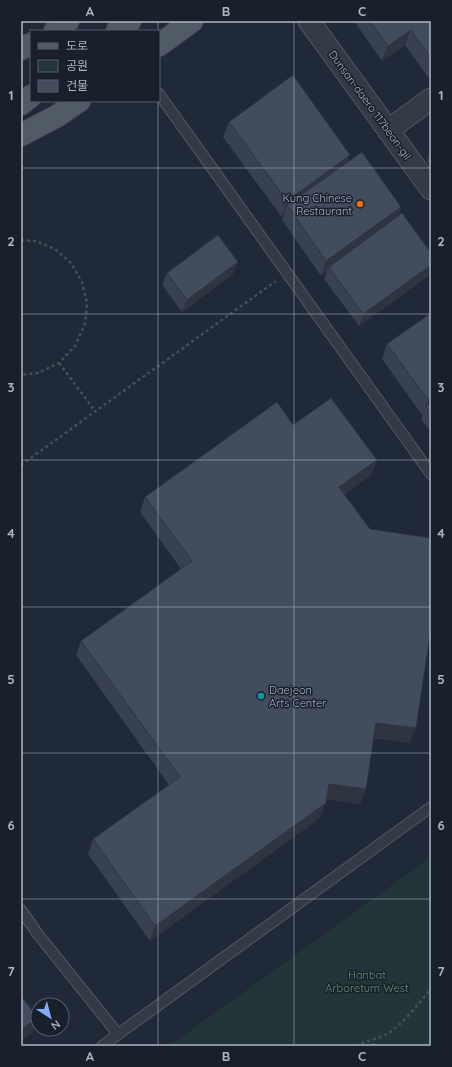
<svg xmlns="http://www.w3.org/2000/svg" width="452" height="1067" viewBox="0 0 452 1067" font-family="Quicksand,'Noto Sans KR',sans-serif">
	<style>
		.green { fill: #223538 }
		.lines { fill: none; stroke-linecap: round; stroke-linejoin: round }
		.lane-casing { stroke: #515965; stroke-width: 12 }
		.street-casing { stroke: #515965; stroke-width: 23 }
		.primary-casing { stroke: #3d4451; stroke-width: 24 }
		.path { stroke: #3f5255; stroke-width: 2.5; stroke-dasharray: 3 3; stroke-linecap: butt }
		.lane { stroke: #333b47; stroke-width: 10 }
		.street { stroke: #333b47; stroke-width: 21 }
		.primary { stroke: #515a67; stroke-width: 22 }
		.wall { fill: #38414f }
		.shaded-wall { fill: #2e3540 }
		.building { fill: #414c5c; stroke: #2e3540 }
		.grid { fill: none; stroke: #adb6c4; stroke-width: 1; stroke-opacity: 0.55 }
		.food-dot { fill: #e8710a; stroke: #19202c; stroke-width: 1.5 }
		.culture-dot { fill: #0f9aa8; stroke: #19202c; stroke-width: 1.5 }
		.labels { text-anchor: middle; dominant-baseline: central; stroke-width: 3; stroke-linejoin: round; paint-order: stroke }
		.street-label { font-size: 11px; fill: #adb6c4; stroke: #19202c }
		.poi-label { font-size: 11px; fill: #adb6c4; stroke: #19202c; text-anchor: end }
		.park-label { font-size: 11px; fill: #659471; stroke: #19202c }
		.neatline { fill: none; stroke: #adb6c4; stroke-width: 1.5 }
		.grid-label { font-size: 13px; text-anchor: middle; font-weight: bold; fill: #adb6c4 }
	</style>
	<rect width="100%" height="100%" fill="#202937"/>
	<polygon class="green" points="431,857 431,1046 169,1046"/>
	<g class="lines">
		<defs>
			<g id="lane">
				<polyline points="159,94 431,474"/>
				<polyline points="21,910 37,933 118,1034"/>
				<polyline points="102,1046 431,807"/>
			</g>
			<g id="street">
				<polyline points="309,21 431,189"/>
				<polyline points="388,130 431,99"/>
			</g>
			<g id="primary">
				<polyline points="55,31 68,21"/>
				<polyline points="117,31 130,21"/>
				<polyline points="159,45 192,21"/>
				<polyline points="21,49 31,44"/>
				<polyline points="21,104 31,96"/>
				<polyline points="21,135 57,116 79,101"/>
			</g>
		</defs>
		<use href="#lane" class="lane-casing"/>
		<use href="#street" class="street-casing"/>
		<use href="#primary" class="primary-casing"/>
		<g class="path">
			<polyline points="21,240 35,241 55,249 71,263 82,282 87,303 85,324 75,346 59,363 38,373 21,375"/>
			<polyline points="59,363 95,411"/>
			<polyline points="21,465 276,281"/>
			<path d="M356 1046C366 1041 377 1039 385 1035 404 1024 417 1005 431 989"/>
			<polyline points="373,1046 374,1039"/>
		</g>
		<use href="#lane" class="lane"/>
		<use href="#street" class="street"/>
		<use href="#primary" class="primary"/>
	</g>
	<g class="wall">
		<polygon points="354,21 431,21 431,81 405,45 382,61"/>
		<polygon points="229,122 348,162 401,207 398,217 431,253 431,274 359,326 324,279 327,271 321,276 282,220 284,213 281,216 223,137"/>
		<polygon points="431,150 431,167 427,161"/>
		<polygon points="167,273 233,274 182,312 162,285"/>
		<polygon points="431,313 431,432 421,419 423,415 422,415 382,359 387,344"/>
		<polygon points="293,425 377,460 371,475 345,494 410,743 373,738 360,804 326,799 320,818 150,941 88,854 93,839 169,785 76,655 81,641 181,569 140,512 145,497"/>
	</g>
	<g class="shaded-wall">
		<polygon points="411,30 405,45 382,61 388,46"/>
		<polygon points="350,155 345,169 287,205 284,213 281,216 287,201"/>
		<polygon points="401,207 396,222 329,267 327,271 321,276 326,261"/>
		<polygon points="238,262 233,274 182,312 187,300"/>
		<polygon points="431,265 431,274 359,326 363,314"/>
		<polygon points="431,398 431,409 426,407 422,415 428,400"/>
		<polygon points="377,460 371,475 334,502 339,487"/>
		<polygon points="376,723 416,728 410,743 370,737"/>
		<polygon points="329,784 366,789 360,804 323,799"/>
		<polygon points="326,803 320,818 150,941 155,926"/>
		<polygon points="38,1018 32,1033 21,1041 21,1030"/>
	</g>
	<g class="building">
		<polygon points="370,21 431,21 431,58 411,30 388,46"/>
		<polygon points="293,75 350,155 287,201 229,122"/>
		<polygon points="362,152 401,207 326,261 287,205"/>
		<polygon points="402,213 431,253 431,265 363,314 329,267"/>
		<polygon points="218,235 238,262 187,300 167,273"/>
		<polygon points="431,313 431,398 428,400 387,344"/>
		<polygon points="331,398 377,460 339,487 370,529 431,538 431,628 416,728 376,723 366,789 329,784 326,803 155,926 93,839 180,777 81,641 192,561 145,497 277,402 293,425"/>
		<polygon points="431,403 431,414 426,407"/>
		<polygon points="21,996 38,1018 21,1030"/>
	</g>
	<path class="grid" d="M158 21V31M294 21V1046M158 101V1046M21 168H431M21 314H431M21 460H431M21 607H431M21 753H431M21 899H431"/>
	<circle class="food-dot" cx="360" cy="204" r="4"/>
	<circle class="culture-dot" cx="261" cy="696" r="4"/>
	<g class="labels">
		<g class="street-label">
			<text transform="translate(370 105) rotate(54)">Dunsan-daero 117beon-gil</text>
		</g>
		<g class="poi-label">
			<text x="352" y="198">Kung Chinese<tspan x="352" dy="13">Restaurant</tspan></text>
			<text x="269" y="690" text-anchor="start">Daejeon<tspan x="269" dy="13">Arts Center</tspan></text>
		</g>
		<g class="park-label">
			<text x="367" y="975">Hanbat<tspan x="367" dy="13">Arboretum West</tspan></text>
		</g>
	</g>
	<rect width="452" height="1067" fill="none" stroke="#19202c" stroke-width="44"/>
	<rect x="30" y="30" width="130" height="72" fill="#19202c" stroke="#545c69"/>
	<rect x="38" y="43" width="20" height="6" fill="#515a67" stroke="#545c69"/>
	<text x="66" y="50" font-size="12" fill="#adb6c4">도로</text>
	<rect x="38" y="60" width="20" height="12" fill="#223538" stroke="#545c69"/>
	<text x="66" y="70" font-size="12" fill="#adb6c4">공원</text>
	<rect x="38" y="80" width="20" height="12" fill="#414c5c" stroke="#545c69"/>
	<text x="66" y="90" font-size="12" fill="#adb6c4">건물</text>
	<g transform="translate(50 1017) rotate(144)"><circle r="19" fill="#19202c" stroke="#545c69"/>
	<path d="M0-3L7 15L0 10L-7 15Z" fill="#80acf7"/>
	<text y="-6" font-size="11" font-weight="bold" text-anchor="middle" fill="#adb6c4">N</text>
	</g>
	<rect x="22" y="22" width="408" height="1023" class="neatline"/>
	<g class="grid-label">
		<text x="90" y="16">A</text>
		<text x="226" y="16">B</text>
		<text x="362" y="16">C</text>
		<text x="11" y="100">1</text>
		<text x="441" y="100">1</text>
		<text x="11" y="246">2</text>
		<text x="441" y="246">2</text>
		<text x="11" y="392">3</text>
		<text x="441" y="392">3</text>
		<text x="11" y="538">4</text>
		<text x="441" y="538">4</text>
		<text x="11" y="684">5</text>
		<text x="441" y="684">5</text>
		<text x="11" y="830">6</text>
		<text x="441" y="830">6</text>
		<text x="11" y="976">7</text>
		<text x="441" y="976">7</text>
		<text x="90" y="1061">A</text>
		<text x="226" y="1061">B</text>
		<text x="362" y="1061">C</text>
	</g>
</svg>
